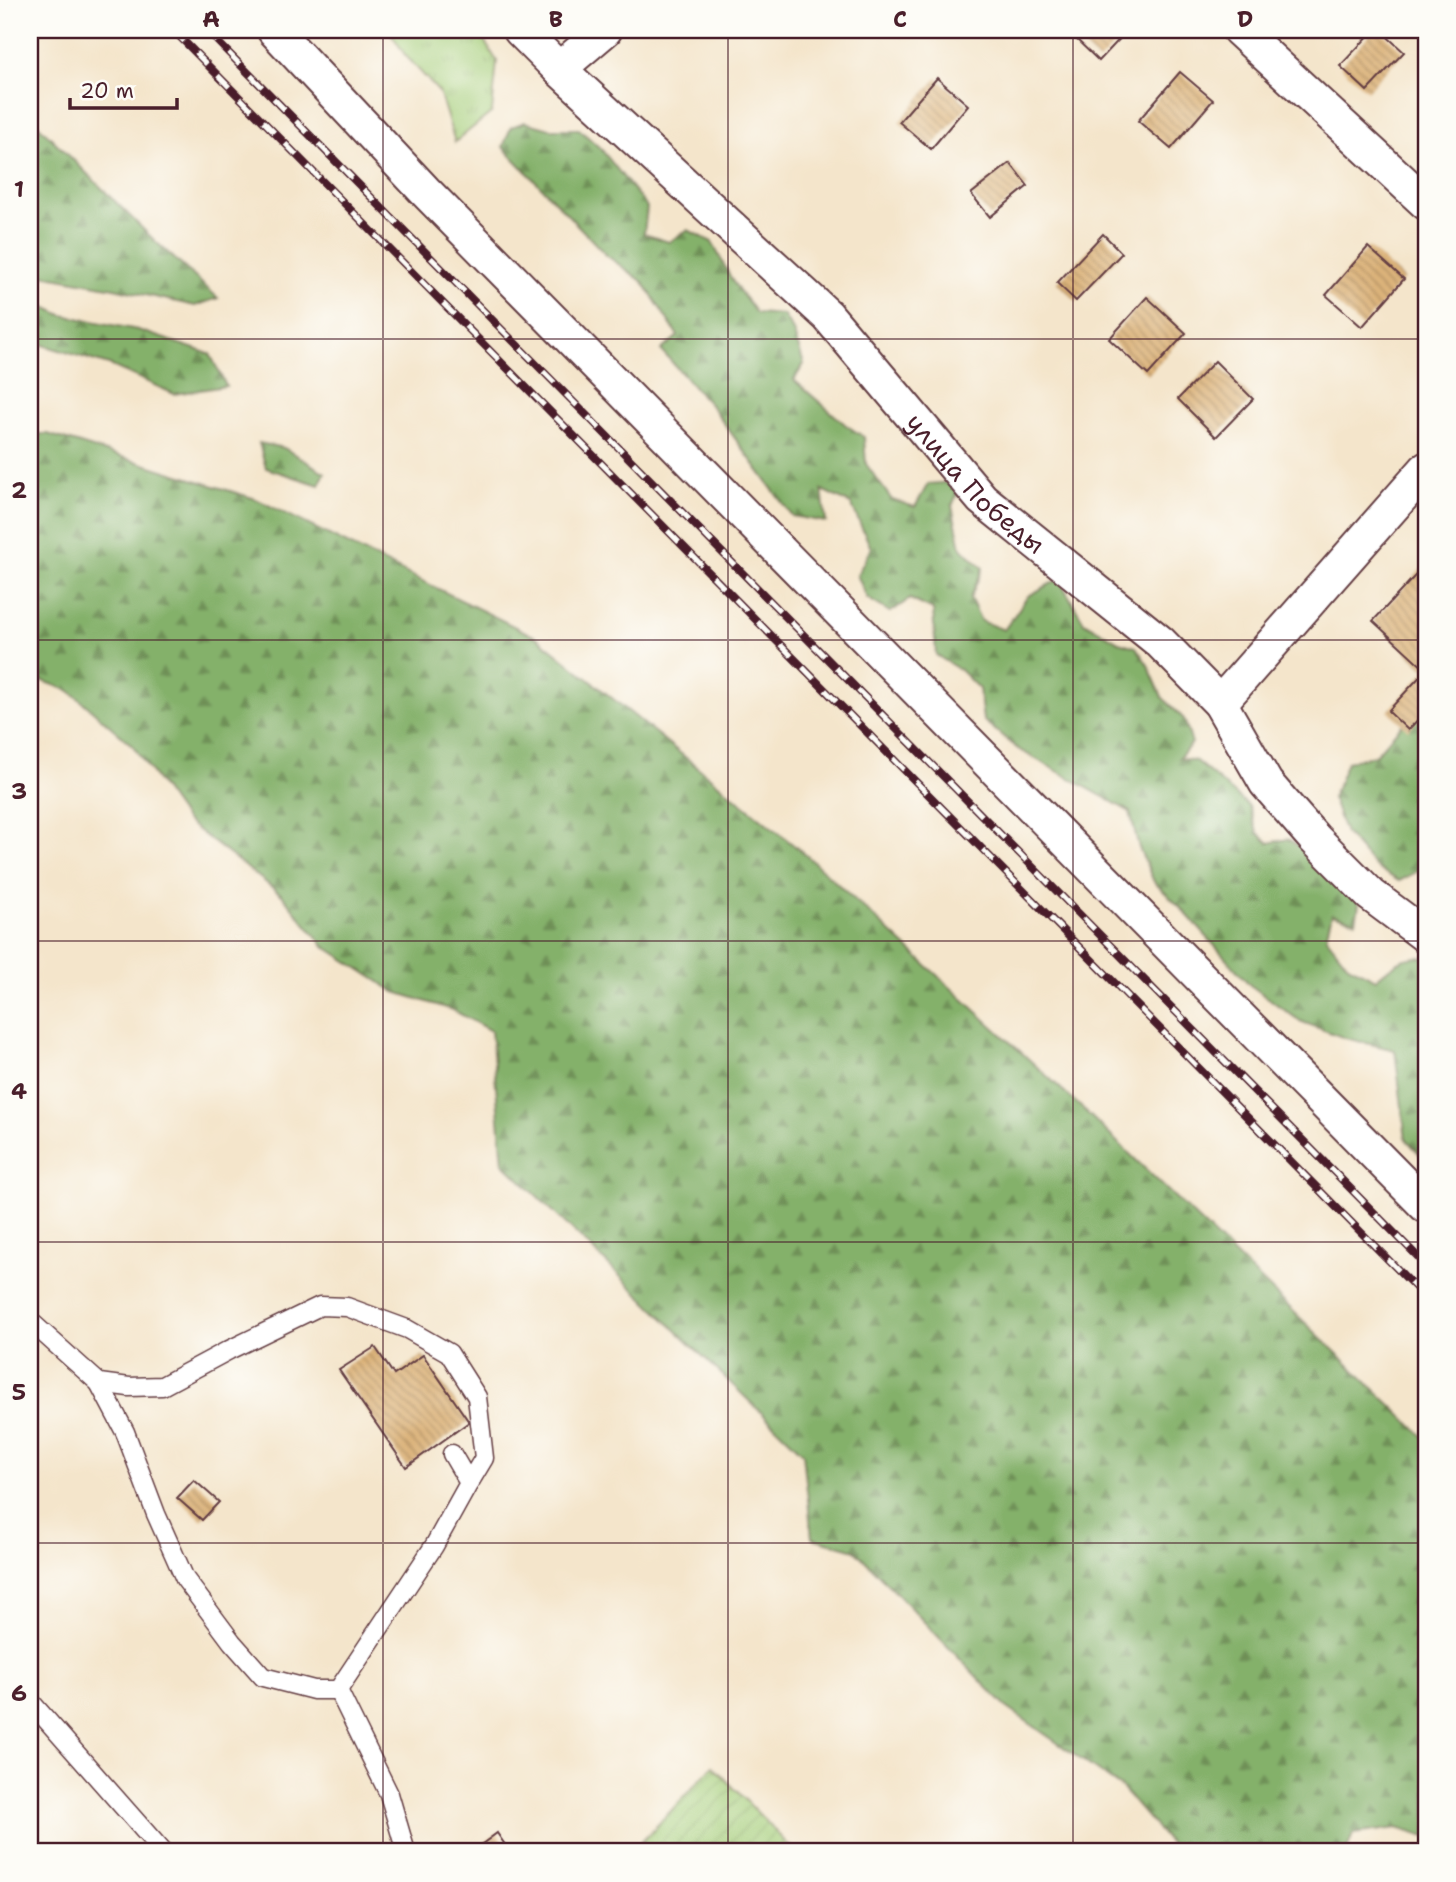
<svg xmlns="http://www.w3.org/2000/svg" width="1456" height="1882" viewBox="0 0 1456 1882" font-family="'Shantell Sans',sans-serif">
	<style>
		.grass { fill: url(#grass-tufts); stroke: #787652; stroke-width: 2 }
		.forest { fill: url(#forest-firs); stroke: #67684a; stroke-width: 2 }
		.garden { fill: url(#garden-furrows); stroke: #787652; stroke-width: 2 }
		.building { fill: url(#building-back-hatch) }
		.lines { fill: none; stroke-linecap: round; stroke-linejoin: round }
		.service-casing { stroke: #643d43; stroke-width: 21 }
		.minor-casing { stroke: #643d43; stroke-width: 37 }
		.service { stroke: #fff; stroke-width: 18 }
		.minor { stroke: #fff; stroke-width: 33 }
		.rail-casing { stroke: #4a1f2b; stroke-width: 8 }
		.rail { stroke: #fdfcf7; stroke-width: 5; stroke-dasharray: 16; stroke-linecap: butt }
		.grid { fill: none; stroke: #4a1f2b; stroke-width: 2; stroke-opacity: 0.55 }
		.labels { text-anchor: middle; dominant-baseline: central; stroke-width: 5; stroke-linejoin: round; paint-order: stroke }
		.street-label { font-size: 26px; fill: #4a1f2b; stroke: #fdfcf7 }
		.neatline { fill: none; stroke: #4a1f2b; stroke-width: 2.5 }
		.grid-label { font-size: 23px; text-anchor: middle; font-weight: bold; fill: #4a1f2b }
	</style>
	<defs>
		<pattern id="grass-tufts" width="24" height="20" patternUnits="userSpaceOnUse" patternTransform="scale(1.75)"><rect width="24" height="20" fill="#a5ce7a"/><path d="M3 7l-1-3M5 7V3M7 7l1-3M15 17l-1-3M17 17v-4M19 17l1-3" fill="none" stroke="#90b06a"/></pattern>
		<pattern id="forest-firs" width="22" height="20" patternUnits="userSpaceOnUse" patternTransform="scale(1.75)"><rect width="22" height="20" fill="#84b16a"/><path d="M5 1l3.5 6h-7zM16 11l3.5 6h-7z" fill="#6e8f57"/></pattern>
		<pattern id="garden-furrows" width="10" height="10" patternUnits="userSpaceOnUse" patternTransform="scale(1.75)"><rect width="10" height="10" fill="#a5ce7a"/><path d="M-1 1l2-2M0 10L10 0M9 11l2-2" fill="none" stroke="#90b06a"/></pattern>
		<pattern id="building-back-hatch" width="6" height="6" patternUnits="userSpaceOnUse" patternTransform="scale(1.75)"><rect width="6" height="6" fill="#dcb37a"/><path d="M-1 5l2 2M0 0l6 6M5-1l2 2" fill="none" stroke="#b49164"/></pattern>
	</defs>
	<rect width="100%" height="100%" fill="#fdfcf7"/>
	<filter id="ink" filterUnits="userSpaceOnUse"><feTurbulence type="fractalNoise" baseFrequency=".0143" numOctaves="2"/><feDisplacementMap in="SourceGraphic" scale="14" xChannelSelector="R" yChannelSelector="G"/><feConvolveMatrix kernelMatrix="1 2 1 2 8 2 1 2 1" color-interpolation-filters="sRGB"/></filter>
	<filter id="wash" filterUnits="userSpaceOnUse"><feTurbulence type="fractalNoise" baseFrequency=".00686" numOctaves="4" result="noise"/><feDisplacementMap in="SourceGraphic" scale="28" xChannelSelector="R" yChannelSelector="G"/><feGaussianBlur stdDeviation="1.57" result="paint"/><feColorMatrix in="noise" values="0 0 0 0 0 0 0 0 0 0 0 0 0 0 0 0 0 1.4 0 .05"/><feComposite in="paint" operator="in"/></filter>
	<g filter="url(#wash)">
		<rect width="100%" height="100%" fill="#f4e5cb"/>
		<polygon class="grass" points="389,30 477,30 497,61 492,112 455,142 439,92 405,55"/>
		<g class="forest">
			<polygon points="30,117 155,241 218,298 195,306 114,288 30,273"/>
			<path d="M525 122 550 129H579L601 149 647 207 644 234 669 242 688 230 712 242 733 282 756 313 783 315 793 331 804 364 794 380 846 425 864 437 866 464 892 500 915 507 928 484 952 482 957 494 952 506 961 547 983 568 970 598 981 621 1004 630 1028 596 1059 579 1084 622 1119 642 1136 647 1148 665 1162 697 1184 719 1192 743 1179 758 1196 761 1249 806 1257 832 1269 843 1288 839 1325 865 1359 904 1356 921 1332 914 1326 937 1348 965 1376 979C1391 966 1404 954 1426 958V1161L1406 1139 1395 1050 1345 1038 1300 1021 1250 985 1181 908 1154 882 1139 848 1130 812 1018 749 983 720 979 689 960 670 936 655 933 610 910 599 890 612 867 598 857 575 871 548 851 504 822 490 826 522 792 516 712 407 661 350 678 336 643 282 606 255 503 147 511 127Z"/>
			<polygon points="30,300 62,315 138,330 210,354 226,386 174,394 112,366 30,341"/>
			<polygon points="30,434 48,434 256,499 538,638 806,855 1083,1109 1426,1439 1426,1837 1397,1828 1353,1834 1346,1852 1177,1852 1123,1789 1005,1706 855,1550 812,1538 803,1453 503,1163 491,1031 453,1010 395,992 324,946 282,895 186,821 133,746 70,691 30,676"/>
			<polygon points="259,443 284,448 325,473 319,485 266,468"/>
			<polygon points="1426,698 1426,867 1399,881 1375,867 1345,833 1332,798 1347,762 1375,755"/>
		</g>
		<polygon class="garden" points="713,1766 795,1852 632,1852"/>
		<g id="blocks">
			<g class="building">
				<polygon points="1081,30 1128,30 1099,61 1074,37"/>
				<polygon points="1374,30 1380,30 1404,52 1367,91 1340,66"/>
				<polygon points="1180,72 1213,100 1171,149 1138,121"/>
				<polygon points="937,78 968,105 931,149 899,122"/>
				<polygon points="1010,163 1028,186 990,217 971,194"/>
				<polygon points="1103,234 1122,253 1076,301 1057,283"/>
				<polygon points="1368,247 1404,279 1362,327 1326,295"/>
				<polygon points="1147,297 1186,333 1148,375 1109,339"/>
				<polygon points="1215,361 1253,399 1216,437 1178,399"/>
				<polygon points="1426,564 1426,711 1408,730 1388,711 1426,670 1373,621"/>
				<polygon points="375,1347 394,1375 423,1355 469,1422 406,1467 339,1370"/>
				<polygon points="194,1480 219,1502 202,1520 177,1498"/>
				<polygon points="497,1833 510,1852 475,1852 474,1850"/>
			</g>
		</g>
	</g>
	<g filter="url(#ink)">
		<use href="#blocks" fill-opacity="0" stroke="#643d43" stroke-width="2"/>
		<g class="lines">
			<defs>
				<g id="service">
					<polyline points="30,1321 99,1383 125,1432 156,1514 185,1579 232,1642 263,1677 314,1690 338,1690 434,1546 469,1483 452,1454"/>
					<polyline points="99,1383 129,1387 162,1386 229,1350 320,1306 347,1307 407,1329 449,1353 477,1397 484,1458 469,1483"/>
					<polyline points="338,1690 389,1794 406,1852"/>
					<polyline points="30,1701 163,1852"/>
				</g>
				<g id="minor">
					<polyline points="274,30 425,191 1426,1206"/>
					<path id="s1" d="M520 30 559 69 828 316 982 499 1160 642 1220 703 1266 783 1314 838 1371 895 1426 936"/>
					<polyline points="1239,30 1426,203"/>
					<polyline points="559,69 605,30"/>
					<polyline points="1220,703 1426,469"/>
				</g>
			</defs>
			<use href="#service" class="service-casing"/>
			<use href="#minor" class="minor-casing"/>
			<use href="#service" class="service"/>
			<use href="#minor" class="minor"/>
			<defs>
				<g id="rail">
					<polyline points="173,30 1426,1298"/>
					<polyline points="206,30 1426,1265"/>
				</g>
			</defs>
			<use href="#rail" class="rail-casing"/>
			<use href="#rail" class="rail"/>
		</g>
	</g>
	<path class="grid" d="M383 30V1852M728 30V1852M1073 30V1852M30 339H1426M30 640H1426M30 941H1426M30 1242H1426M30 1543H1426"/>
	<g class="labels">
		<g class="street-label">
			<text stroke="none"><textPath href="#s1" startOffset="644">улица Победы</textPath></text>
		</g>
	</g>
	<rect width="1456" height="1882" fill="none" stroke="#fdfcf7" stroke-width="77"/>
	<path d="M70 98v10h107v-10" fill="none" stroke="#4a1f2b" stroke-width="3.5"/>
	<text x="80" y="98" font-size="21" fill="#4a1f2b" stroke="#fdfcf7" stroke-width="5" paint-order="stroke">20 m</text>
	<rect x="38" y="38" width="1380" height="1805" class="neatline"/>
	<g class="grid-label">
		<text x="211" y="27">A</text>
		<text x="556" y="27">B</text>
		<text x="900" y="27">C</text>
		<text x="1245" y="27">D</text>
		<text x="19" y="197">1</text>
		<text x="19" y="498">2</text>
		<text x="19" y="799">3</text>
		<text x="19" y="1099">4</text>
		<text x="19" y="1400">5</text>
		<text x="19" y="1701">6</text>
	</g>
</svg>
